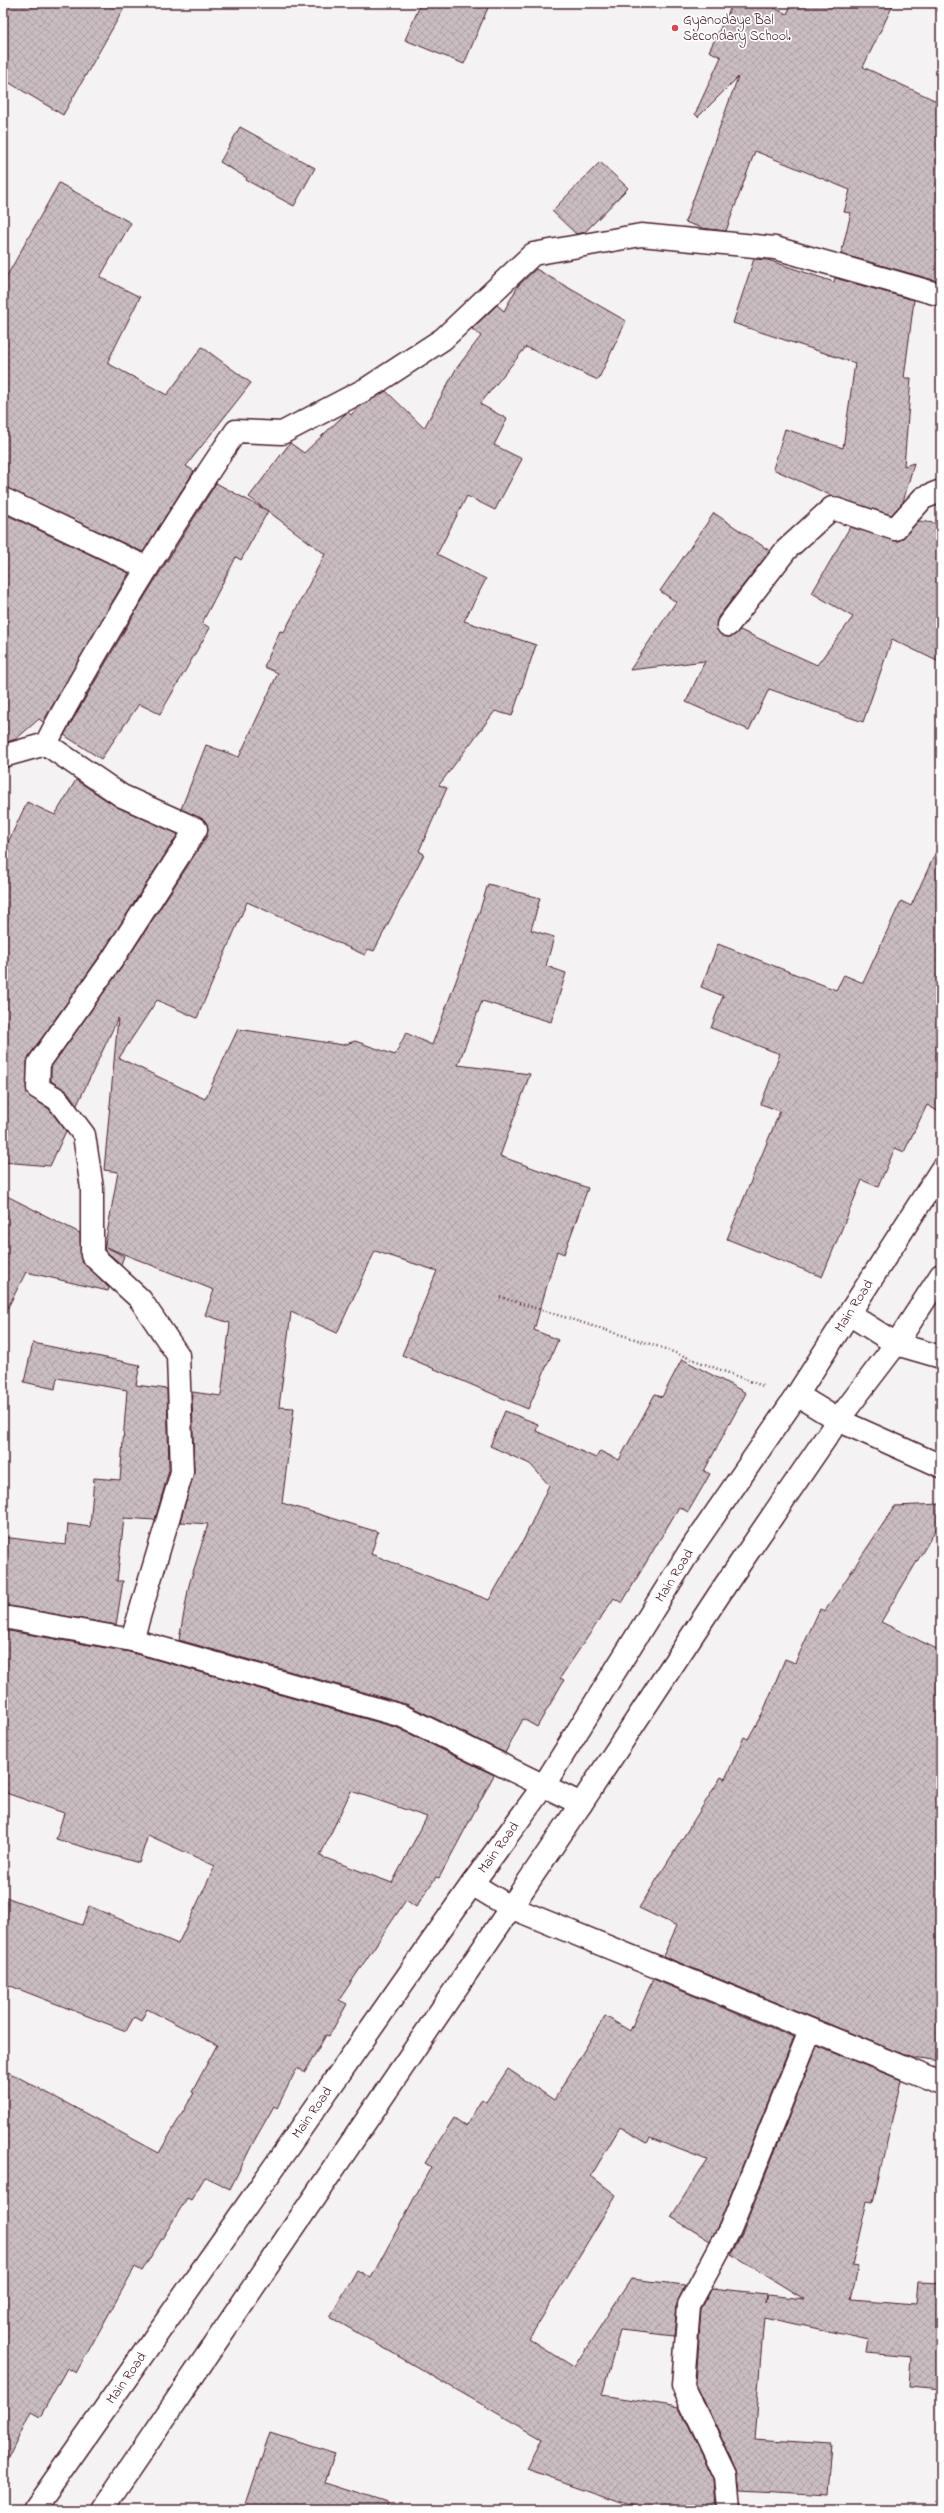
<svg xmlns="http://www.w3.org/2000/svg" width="944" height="2513" viewBox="0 0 944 2513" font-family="'Indie Flower',sans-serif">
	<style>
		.building { fill: url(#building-cross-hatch); stroke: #4a1f2b; fill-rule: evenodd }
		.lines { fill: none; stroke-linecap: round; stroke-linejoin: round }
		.lane-casing { stroke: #4a1f2b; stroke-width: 25 }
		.street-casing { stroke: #4a1f2b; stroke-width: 25 }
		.primary-casing { stroke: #4a1f2b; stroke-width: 25 }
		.path { stroke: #4a1f2b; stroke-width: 2.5; stroke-dasharray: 1 3; stroke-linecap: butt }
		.lane { stroke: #fff; stroke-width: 22 }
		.street { stroke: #fff; stroke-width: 22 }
		.primary { stroke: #fff; stroke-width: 22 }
		.poi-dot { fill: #d1495b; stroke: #fff; stroke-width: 1.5 }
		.labels { text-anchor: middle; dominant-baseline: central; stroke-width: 3.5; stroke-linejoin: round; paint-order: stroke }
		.poi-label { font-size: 14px; fill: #4a1f2b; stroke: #fff; text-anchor: start }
		.street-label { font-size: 14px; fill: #4a1f2b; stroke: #fff }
	</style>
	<defs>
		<pattern id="building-cross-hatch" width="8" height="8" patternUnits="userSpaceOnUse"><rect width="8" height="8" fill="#cabdc1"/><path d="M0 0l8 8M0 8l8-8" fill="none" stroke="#afa2a6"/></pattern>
	</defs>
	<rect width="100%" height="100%" fill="#f4f2f2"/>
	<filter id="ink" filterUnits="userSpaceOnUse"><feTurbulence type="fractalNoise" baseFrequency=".025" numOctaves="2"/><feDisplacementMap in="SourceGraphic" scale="8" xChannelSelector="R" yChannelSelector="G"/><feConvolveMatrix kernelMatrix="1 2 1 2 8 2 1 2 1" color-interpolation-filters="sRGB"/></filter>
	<g filter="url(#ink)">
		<g class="building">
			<polygon points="3,3 127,3 63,115 3,79"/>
			<polygon points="421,3 490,3 464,64 405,40"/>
			<polygon points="733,3 764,3 787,14 792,3 894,3 863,67 941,103 941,282 841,254 851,213 844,212 850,190 755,151 726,231 702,228 685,222 738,77 698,117 695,114 721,57 709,51"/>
			<polygon points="240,127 315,168 294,206 246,180 247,178 220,162"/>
			<polygon points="600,162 628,188 585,232 576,234 552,211"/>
			<polygon points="59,183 131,223 100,277 140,297 107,363 167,395 202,347 251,383 186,466 194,471 143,552 3,487 3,283"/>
			<polygon points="754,259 768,260 834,282 835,278 914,300 904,378 911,378 904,466 914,463 903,502 891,515 832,496 773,469 785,429 843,448 855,363 733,323"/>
			<polygon points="536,269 626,321 598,380 526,347 480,404 507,419 494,445 522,459 495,510 467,496 437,554 486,579 464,621 536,645 512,716 495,711 439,785 447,788 419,851 424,854 374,951 368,949 365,955 247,902 197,1018 157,1000 119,1058 205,1099 238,1029 343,1045 355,1041 395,1055 406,1033 432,1045 466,954 488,884 540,898 531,930 554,937 546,966 566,973 551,1022 482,1001 458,1065 530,1074 500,1156 588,1188 564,1254 557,1251 534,1330 558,1340 528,1409 402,1355 437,1271 375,1251 337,1333 291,1312 279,1407 294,1408 282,1503 378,1532 371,1554 489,1600 524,1539 549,1485 530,1464 490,1446 505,1411 538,1424 536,1431 596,1458 600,1451 619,1460 655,1394 662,1397 682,1359 746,1393 704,1471 710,1474 688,1512 679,1507 622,1603 614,1598 560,1678 564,1680 537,1727 523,1719 505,1753 406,1704 179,1640 189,1585 208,1524 180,1522 194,1472 192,1392 221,1396 230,1323 205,1315 214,1290 106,1247 124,1256 121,1264 104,1250 118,1172 104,1170 118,1018 77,1105 67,1091 51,1081 51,1067 122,967 207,836 208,829 206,822 181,809 206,745 239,757 278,673 264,667 280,631 284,632 325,554 249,497 290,443 304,453 344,415 348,412 351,415 358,407 386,391 424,428 456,369 481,336 472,329 497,305 504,311 518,286"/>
			<polygon points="216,483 268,511 241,560 236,557 202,623 210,628 160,714 139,704 101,759 64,735 137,609"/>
			<polygon points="3,513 129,573 43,722 39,719 16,739 3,743"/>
			<polygon points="714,513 770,551 718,617 717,630 727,637 733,636 740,630 817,665 853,617 812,593 850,527 898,541 919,521 941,524 941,663 892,639 863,722 769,689 749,730 686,702 705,661 630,670 676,602 660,591"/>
			<polygon points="76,780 117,807 178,834 102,953 29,1056 27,1062 27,1094 49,1109 66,1131 50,1166 3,1162 3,853 27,802 55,815"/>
			<polygon points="941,841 941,1113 927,1105 904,1152 895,1148 878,1187 862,1180 822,1277 727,1239 780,1111 761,1104 780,1054 711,1028 723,996 701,987 718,944 836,990 844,975 863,983 901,901 911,906"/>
			<polygon points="3,1194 80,1233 81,1260 109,1288 108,1291 26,1272 3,1317"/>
			<polygon points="33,1343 140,1365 136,1385 167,1389 169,1470 155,1520 124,1518 117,1581 123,1581 116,1625 3,1605 3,1537 66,1545 68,1524 90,1527 94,1478 120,1480 127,1390 57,1378 55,1389 24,1382"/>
			<polygon points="941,1504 941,1521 881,1622 941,1651 941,2062 912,2058 663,1956 677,1926 639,1908 721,1777 725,1779 744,1737 748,1739 763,1712 785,1659 795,1663 820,1609 825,1611 895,1506"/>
			<path d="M3 1630 129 1652 398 1728 494 1775 439 1878 436 1877 416 1907 406 1900 339 2000 347 2004 329 2036 326 2035 305 2072 297 2068 277 2108 274 2106 254 2141 230 2189 205 2177 191 2200 187 2198 142 2271 135 2267 76 2373 67 2368 40 2417 31 2412 3 2469V2069L159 2153 194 2093 192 2092 217 2045 147 2009 141 2021 134 2017 126 2031 3 1983V1896L82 1925 89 1906 178 1944 215 1866 148 1835 139 1863 56 1839 64 1813 3 1792ZM351 1791 427 1817 392 1883 320 1856Z"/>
			<polygon points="653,1979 794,2037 719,2224 710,2241 671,2217 707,2160 650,2138 647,2143 620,2127 591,2176 616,2195 529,2339 574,2367 631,2279 685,2285 677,2304 674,2336 620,2330 602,2395 679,2407 714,2479 716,2510 643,2510 527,2469 542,2439 330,2317 357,2270 371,2278 431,2167 425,2163 454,2118 466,2126 482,2099 486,2102 508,2069 554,2100 605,2016 630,2031"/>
			<polygon points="817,2046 901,2080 873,2202 867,2201 852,2266 858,2267 851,2299 916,2304 918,2282 941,2283 941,2390 909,2387 911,2357 867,2353 869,2340 764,2317 754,2439 831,2444 827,2495 740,2490 737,2471 696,2384 701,2309 712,2288 766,2294 765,2304 767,2295 804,2299 731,2254 742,2234"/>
			<polygon points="270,2432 335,2453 325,2483 387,2503 386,2510 244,2510"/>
		</g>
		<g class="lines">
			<defs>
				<polyline id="lane" points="797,1395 838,1420 941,1466"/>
				<g id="street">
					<polyline points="3,499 147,568"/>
					<polyline points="728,625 786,550 832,508 895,529 923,498 941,491"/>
					<path d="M46 744C66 704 89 666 111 628 151 561 192 495 236 431L282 433 368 388 443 339 533 254 641 235 775 248 941 295"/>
					<polyline points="3,756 46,744 122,796 196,829 112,960 39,1063 38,1088 57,1099 84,1135 92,1188 92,1255 140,1299 178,1355 182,1472 132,1640"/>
					<polyline points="849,1314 896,1344 941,1357"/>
					<polyline points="3,1617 132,1640 402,1716 581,1804"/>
					<polyline points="472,1884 510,1907 941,2083"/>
					<polyline points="729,2510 726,2476 683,2386 689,2305 730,2229 810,2031"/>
				</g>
				<g id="primary">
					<path id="s1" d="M34 2510 472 1884 544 1785 689 1552 797 1395 941 1170"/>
					<polyline points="102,2510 581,1804 726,1584 838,1420 896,1344 941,1275"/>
				</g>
			</defs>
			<use href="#lane" class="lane-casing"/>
			<use href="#street" class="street-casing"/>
			<use href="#primary" class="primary-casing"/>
			<polyline class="path" points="500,1297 660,1347 763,1386"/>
			<use href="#lane" class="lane"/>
			<use href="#street" class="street"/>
			<use href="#primary" class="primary"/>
		</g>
	</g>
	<circle class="poi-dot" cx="675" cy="28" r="4"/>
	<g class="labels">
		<g class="poi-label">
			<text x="683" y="20">Gyanodaye Bal<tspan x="683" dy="16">Secondary School.</tspan></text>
		</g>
		<g class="street-label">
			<text stroke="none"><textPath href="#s1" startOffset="1457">Main Road</textPath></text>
			<text stroke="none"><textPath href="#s1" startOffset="1133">Main Road</textPath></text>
			<text stroke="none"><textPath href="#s1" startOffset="809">Main Road</textPath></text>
			<text stroke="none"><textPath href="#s1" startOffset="485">Main Road</textPath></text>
			<text stroke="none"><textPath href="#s1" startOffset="161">Main Road</textPath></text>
		</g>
	</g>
	<rect width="944" height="2513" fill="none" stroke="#fff" stroke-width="16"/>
	<rect x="8" y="8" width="928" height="2497" fill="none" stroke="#4a1f2b" stroke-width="1.5" filter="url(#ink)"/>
</svg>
